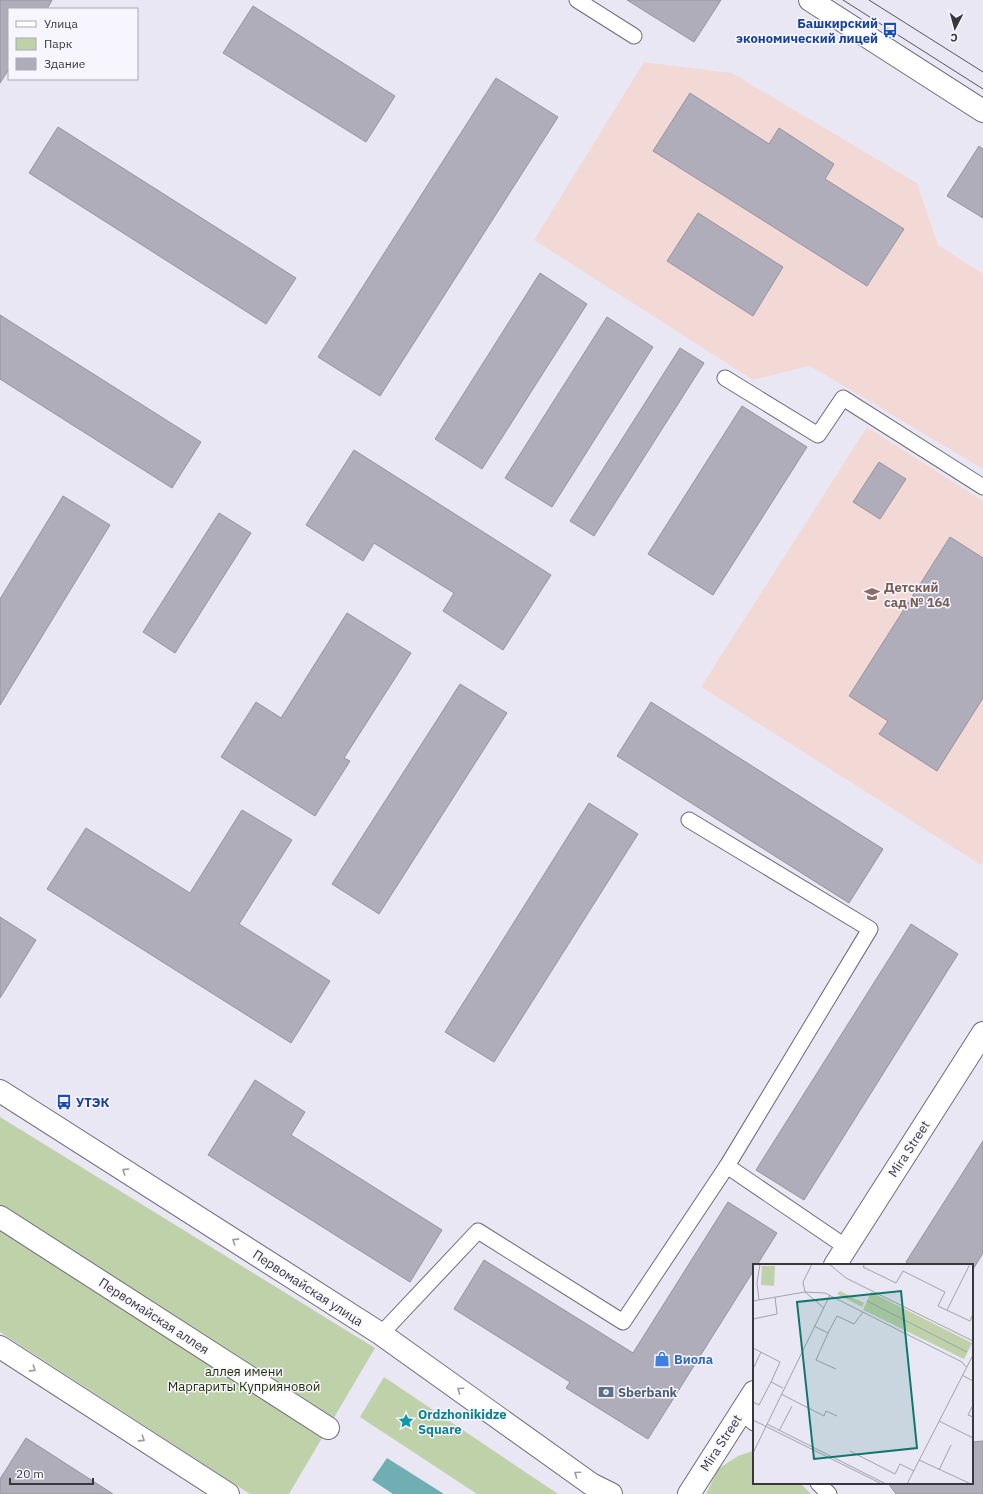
<svg xmlns="http://www.w3.org/2000/svg" width="983" height="1494" viewBox="0 0 983 1494" font-family="'IBM Plex Sans',sans-serif">
	<style>
		.education { fill: #f3d9d5 }
		.green { fill: #bed1a9 }
		.water { fill: #6fafb4 }
		.building { fill: #afadba; stroke: #9693a0 }
		.lines { fill: none; stroke-linecap: round; stroke-linejoin: round }
		.lane-casing { stroke: #6e6b77; stroke-width: 17 }
		.street-casing { stroke: #6e6b77; stroke-width: 24 }
		.secondary-casing { stroke: #6e6b77; stroke-width: 24 }
		.lane { stroke: #fff; stroke-width: 15 }
		.street { stroke: #fff; stroke-width: 22 }
		.secondary { stroke: #fff; stroke-width: 22 }
		.tram { stroke: #55545b; stroke-width: 1 }
		.oneway { stroke: #9c9b9e }
		.labels { text-anchor: middle; dominant-baseline: central; stroke-width: 3; stroke-linejoin: round; paint-order: stroke }
		.transit-label { font-size: 13px; font-weight: bold; fill: #164399; stroke: #f7f5fe; text-anchor: end }
		.education-label { font-size: 13px; font-weight: bold; fill: #785e54; stroke: #f7f5fe; text-anchor: start }
		.street-label { font-size: 13px; fill: #38373c; stroke: #f7f5fe }
		.shop-label { font-size: 13px; font-weight: bold; fill: #366cbe; stroke: #f7f5fe; text-anchor: start }
		.park-label { font-size: 13px; fill: #1e2f00; stroke: #f7f5fe }
		.service-label { font-size: 13px; font-weight: bold; fill: #4e5e75; stroke: #f7f5fe; text-anchor: start }
		.culture-label { font-size: 13px; font-weight: bold; fill: #0d838f; stroke: #f7f5fe; text-anchor: start }
		.inset-road { fill: none; stroke: #a3a1ab; stroke-width: 1 }
		.view { fill: #0f766e; fill-opacity: 0.15; stroke: #0f766e; stroke-width: 2 }
		.inset-edge { fill: none; stroke: #38373c; stroke-width: 2 }
	</style>
	<rect width="100%" height="100%" fill="#eae7f5"/>
	<g class="education">
		<polygon points="644,62 732,73 917,183 938,245 983,274 983,469 810,366 753,380 534,240"/>
		<polygon points="867,427 983,501 983,861 981,865 701,687"/>
	</g>
	<g class="green">
		<polygon points="0,1117 375,1348 289,1494 250,1494 0,1332"/>
		<polygon points="384,1377 558,1494 477,1494 360,1417"/>
		<polygon points="753,1451 754,1483 800,1483 811,1494 706,1494 718,1469 738,1456"/>
	</g>
	<polygon class="water" points="387,1458 444,1494 393,1494 372,1480"/>
	<g class="building">
		<polygon points="0,0 52,0 47,9 9,9 9,69 0,83"/>
		<polygon points="627,0 721,0 694,42"/>
		<polygon points="253,6 395,96 366,142 223,53"/>
		<polygon points="496,78 558,117 380,396 318,357"/>
		<polygon points="690,93 769,144 779,128 834,164 825,179 904,229 867,286 653,151"/>
		<polygon points="58,127 296,278 266,324 29,173"/>
		<polygon points="979,146 983,149 983,218 947,196"/>
		<polygon points="698,213 783,267 753,316 667,261"/>
		<polygon points="540,273 587,304 482,469 435,439"/>
		<polygon points="0,315 201,442 172,488 0,379"/>
		<polygon points="607,317 653,347 552,507 505,478"/>
		<polygon points="680,348 704,363 594,536 570,521"/>
		<polygon points="742,406 807,447 713,595 648,554"/>
		<polygon points="354,450 551,575 503,650 443,611 454,593 374,543 363,561 306,525"/>
		<polygon points="879,462 906,479 880,519 853,502"/>
		<polygon points="63,496 110,525 0,705 0,599"/>
		<polygon points="219,513 251,533 175,653 143,632"/>
		<polygon points="950,537 983,558 983,698 937,771 879,734 888,721 849,696"/>
		<polygon points="347,613 411,653 344,758 350,761 315,816 221,757 256,702 281,718"/>
		<polygon points="460,684 507,713 379,914 332,884"/>
		<polygon points="651,702 883,849 849,903 617,756"/>
		<polygon points="589,803 638,834 494,1062 445,1032"/>
		<polygon points="242,810 292,840 239,924 330,981 291,1043 47,889 86,828 190,893"/>
		<polygon points="0,917 36,940 0,998"/>
		<polygon points="911,924 958,954 804,1200 756,1170"/>
		<polygon points="255,1080 305,1112 291,1135 442,1230 410,1282 208,1155"/>
		<polygon points="983,1141 983,1253 972,1271 972,1265 911,1265 906,1262"/>
		<polygon points="728,1202 777,1233 757,1265 754,1265 754,1270 648,1439 566,1388 570,1382 454,1309 484,1260 633,1353"/>
		<polygon points="26,1438 113,1494 0,1494 0,1479"/>
		<polygon points="983,1441 983,1494 896,1494 888,1483 972,1483 972,1442"/>
	</g>
	<g class="lines">
		<defs>
			<g id="lane">
				<polyline points="577,0 634,36"/>
				<polyline points="725,378 818,435 843,398 983,487"/>
				<polyline points="689,820 870,929 727,1166"/>
				<polyline points="381,1334 478,1231 623,1322 727,1166 846,1247"/>
				<polyline points="741,1412 754,1423"/>
				<polyline points="818,1483 829,1494"/>
			</g>
			<g id="street">
				<polyline points="810,0 983,111"/>
				<polyline points="0,1217 328,1428"/>
			</g>
			<g id="secondary">
				<polyline points="0,1091 381,1334 591,1484 611,1494"/>
				<polyline points="835,1265 983,1033"/>
				<polyline points="0,1347 228,1494"/>
				<polyline points="689,1494 754,1392"/>
			</g>
		</defs>
		<use href="#lane" class="lane-casing"/>
		<use href="#street" class="street-casing"/>
		<use href="#secondary" class="secondary-casing"/>
		<use href="#lane" class="lane"/>
		<use href="#street" class="street"/>
		<use href="#secondary" class="secondary"/>
		<g class="tram">
			<polyline points="843,0 983,89"/>
			<polyline points="869,0 983,72"/>
		</g>
	</g>
	<defs><path id="oneway-chevron" d="M-2-3.5L2.5 0L-2 3.5" fill="none" stroke-width="1.6" stroke-linecap="round" stroke-linejoin="round"/></defs>
	<g class="oneway">
		<use href="#oneway-chevron" transform="translate(125 1171) rotate(-147)"/>
		<use href="#oneway-chevron" transform="translate(235 1241) rotate(-147)"/>
		<use href="#oneway-chevron" transform="translate(33 1369) rotate(33)"/>
		<use href="#oneway-chevron" transform="translate(460 1390) rotate(-145)"/>
		<use href="#oneway-chevron" transform="translate(142 1439) rotate(33)"/>
		<use href="#oneway-chevron" transform="translate(577 1474) rotate(-145)"/>
	</g>
	<defs>
		<symbol id="bus-bare" viewBox="-9 -9 18 18"><path d="M-5-6H5V4H4V6H2V4H-2V6H-4V4H-5ZM-3.5-4V0h7V-4ZM-3.5 1.2v1.5H-2V1.2ZM2 1.2v1.5H3.5V1.2Z" fill="#1a4fb4" stroke="#f7f5fe" stroke-width="2.5" paint-order="stroke"/></symbol>
		<symbol id="school-bare" viewBox="-9 -9 18 18"><path d="M0-5L7-2L0 1L-7-2ZM-4 1L0 2.5L4 1V4Q0 6-4 4Z" fill="#8d6e63" stroke="#f7f5fe" stroke-width="2.5" paint-order="stroke"/></symbol>
		<symbol id="shop-bare" viewBox="-9 -9 18 18"><path d="M-5-2.5h2.3a2.7 3.5 0 0 1 5.4 0H5L5.5 6h-11ZM-1.5-2.5h3a1.5 2.3 0 0 0-3 0Z" fill="#3f7fe0" stroke="#f7f5fe" stroke-width="2.5" paint-order="stroke"/></symbol>
		<symbol id="bank-bare" viewBox="-9 -9 18 18"><path d="M-6-4H6V4H-6ZM0-2.3a2.3 2.3 0 1 0 0 4.6a2.3 2.3 0 1 0 0-4.6Z" fill="#5c6f8a" stroke="#f7f5fe" stroke-width="2.5" paint-order="stroke"/></symbol>
		<symbol id="sight-bare" viewBox="-9 -9 18 18"><path d="M0-6L1.8-2.2L6-1.7L2.9 1.2L3.7 5.4L0 3.3L-3.7 5.4L-2.9 1.2L-6-1.7L-1.8-2.2Z" fill="#0f9aa8" stroke="#f7f5fe" stroke-width="2.5" paint-order="stroke"/></symbol>
	</defs>
	<g fill-rule="evenodd">
		<use href="#bus-bare" x="879" y="19" width="22" height="22"/>
		<use href="#school-bare" x="861" y="583" width="22" height="22"/>
		<use href="#bus-bare" x="53" y="1091" width="22" height="22"/>
		<use href="#shop-bare" x="651" y="1348" width="22" height="22"/>
		<use href="#bank-bare" x="595" y="1381" width="22" height="22"/>
		<use href="#sight-bare" x="395" y="1410" width="22" height="22"/>
	</g>
	<g class="labels">
		<g class="transit-label">
			<text x="878" y="23">Башкирский<tspan x="878" dy="15">экономический лицей</tspan></text>
			<text x="76" y="1102" text-anchor="start">УТЭК</text>
		</g>
		<g class="education-label">
			<text x="884" y="587">Детский<tspan x="884" dy="15">сад № 164</tspan></text>
		</g>
		<g class="street-label">
			<text transform="translate(909 1149) rotate(-57)">Mira Street</text>
			<text transform="translate(308 1288) rotate(33)">Первомайская улица</text>
			<text transform="translate(154 1316) rotate(33)">Первомайская аллея</text>
			<text transform="translate(721 1443) rotate(-57)">Mira Street</text>
		</g>
		<g class="shop-label">
			<text x="674" y="1359">Виола</text>
		</g>
		<g class="park-label">
			<text x="244" y="1371">аллея имени<tspan x="244" dy="15">Маргариты Куприяновой</tspan></text>
		</g>
		<g class="service-label">
			<text x="618" y="1392">Sberbank</text>
		</g>
		<g class="culture-label">
			<text x="418" y="1414">Ordzhonikidze<tspan x="418" dy="15">Square</tspan></text>
		</g>
	</g>
	<g transform="translate(753 1264)">
		<rect width="220" height="220" fill="#eae7f5"/>
		<path d="M9 2H22L21 22 8 21ZM87 27 111 39 109 43 84 30ZM118 28 219 79 211 95 110 46Z" fill="#bed1a9"/>
		<path class="inset-road" d="M59 0 50 18 52 28 71 44M76 0 93 14 220 77M112 0 110 3 143 19 150 7 192 28 185 42 217 57 220 50M6 36 4 19 7 0M0 37 52 28 72 29 209 98 213 103M114 37 214 88M194 46 217 0M0 55 24 50 22 33M61 62 75 69 84 52 101 60 110 48M75 69 63 96 83 105M0 84 27 98 18 118M0 105 8 88M209 111 220 117M28 130 71 152 73 147 84 152M0 138 6 141 18 118 30 124M220 141 215 151 220 153M0 156 129 220M186 157 220 174M14 160 133 220M26 167 39 142M97 187 142 210 147 200 161 207M0 189 77 31M166 196 218 220M186 206 198 181M154 220 220 91"/>
		<path class="view" d="M148 27 164 184 61 195 44 38Z"/>
		<rect width="220" height="220" class="inset-edge"/>
	</g>
	<rect x="8" y="8" width="130" height="72" fill="#f7f5fe" stroke="#aba9b0"/>
	<rect x="16" y="21" width="20" height="6" fill="#ffffff" stroke="#aba9b0"/>
	<text x="44" y="28" font-size="12" fill="#38373c">Улица</text>
	<rect x="16" y="38" width="20" height="12" fill="#bed1a9" stroke="#aba9b0"/>
	<text x="44" y="48" font-size="12" fill="#38373c">Парк</text>
	<rect x="16" y="58" width="20" height="12" fill="#afadba" stroke="#aba9b0"/>
	<text x="44" y="68" font-size="12" fill="#38373c">Здание</text>
	<g transform="translate(955 28) rotate(186)" stroke="#f7f5fe" stroke-width="3" paint-order="stroke">
	<path d="M0-3L7 15L0 10L-7 15Z" fill="#38373c"/>
	<text y="-6" font-size="11" font-weight="bold" text-anchor="middle" fill="#38373c">С</text>
	</g>
	<path d="M10 1478v6h83v-6" fill="none" stroke="#38373c" stroke-width="2"/>
	<text x="16" y="1478" font-size="12" fill="#38373c" stroke="#f7f5fe" stroke-width="3" paint-order="stroke">20 m</text>
</svg>
